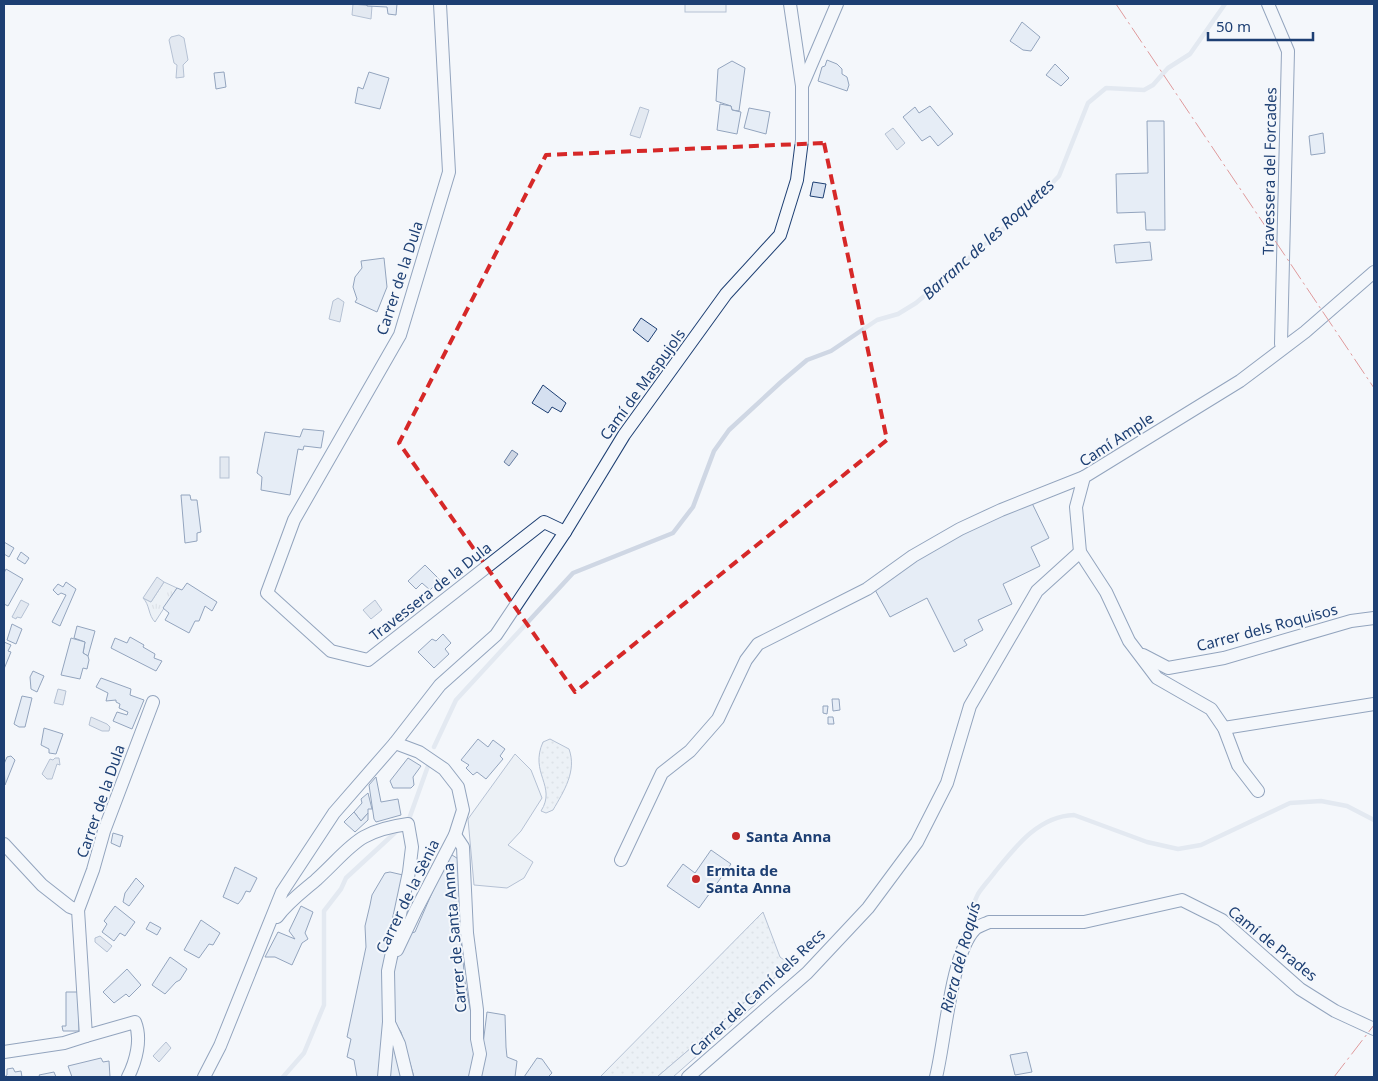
<svg xmlns="http://www.w3.org/2000/svg" width="1378" height="1081" viewBox="0 0 1378 1081" font-family="'Noto Sans',sans-serif">
	<style>
		.grass { fill: url(#grass-tufts); stroke: #687fa3 }
		.park { fill: url(#park-dots); stroke: #687fa3 }
		.pitch { fill: #e3e9f0; stroke: #687fa3 }
		.parking { fill: #e3e8f0; stroke: #687fa3 }
		.water { fill: #cfd7e4; stroke: #687fa3 }
		.lines { fill: none; stroke-linecap: round; stroke-linejoin: round }
		.stream { stroke: #cfd7e4; stroke-width: 4.5 }
		.building { fill: #d5e0f0; stroke: #1d3f73 }
		.minor-casing { stroke: #1d3f73; stroke-width: 14 }
		.minor { stroke: #f4f7fb; stroke-width: 12 }
		.power { stroke: #c62828; stroke-width: 1; stroke-dasharray: 18 4 2.5 4; stroke-linecap: butt }
		.marked { fill: none; stroke: #d62828; stroke-width: 4; stroke-dasharray: 10 6; stroke-linejoin: round }
		.poi-dot { fill: #c62828; stroke: #f4f7fb; stroke-width: 2 }
		.labels { text-anchor: middle; dominant-baseline: central; stroke-width: 4; stroke-linejoin: round; paint-order: stroke }
		.street-label { font-size: 15px; fill: #1d3f73; stroke: #f4f7fb }
		.poi-label { font-size: 15px; font-weight: bold; fill: #1d3f73; stroke: #f4f7fb; text-anchor: start }
		.water-label { font-size: 16px; font-style: italic; fill: #1d3f73; stroke: #f4f7fb }
	</style>
	<defs>
		<pattern id="grass-tufts" width="24" height="20" patternUnits="userSpaceOnUse" patternTransform="scale(1.25)"><rect width="24" height="20" fill="#e3e9f0"/><path d="M3 7l-1-3M5 7V3M7 7l1-3M15 17l-1-3M17 17v-4M19 17l1-3" fill="none" stroke="#c2c9d1"/></pattern>
		<pattern id="park-dots" width="8" height="8" patternUnits="userSpaceOnUse" patternTransform="scale(1.25)"><rect width="8" height="8" fill="#e3e9f0"/><path d="M2 2h.1M6 6h.1" fill="none" stroke="#c2c9d1" stroke-width="1.8" stroke-linecap="round"/></pattern>
	</defs>
	<rect width="100%" height="100%" fill="#f4f7fb"/>
	<path class="grass" d="M164 582 177 588 155 622C148 615 150 605 143 598L151 602Z"/>
	<g class="park">
		<path d="M550 739 569 749C577 771 564 791 553 810L546 813 541 811C557 786 529 773 543 742Z"/>
		<polygon points="763,912 780,957 791,965 753,995 657,1077 600,1077"/>
	</g>
	<rect class="pitch" x="685" y="4" width="41" height="8"/>
	<g class="parking">
		<polygon points="515,754 531,770 542,798 521,831 508,845 533,862 524,878 507,888 474,885 468,819"/>
		<polygon points="753,995 758,1002 673,1077 657,1077"/>
	</g>
	<g class="water">
		<polygon points="353,4 372,6 371,19 352,15"/>
		<polygon points="179,35 184,38 188,60 183,65 184,77 176,78 177,65 174,63 169,40 171,37"/>
		<polygon points="640,107 649,110 640,138 630,135"/>
		<polygon points="893,128 905,143 897,150 885,134"/>
		<polygon points="338,298 344,302 340,322 329,319 333,301"/>
		<polygon points="512,450 518,454 509,466 504,462"/>
		<rect x="220" y="457" width="9" height="21"/>
		<polygon points="157,577 164,582 151,602 143,598"/>
		<polygon points="21,600 29,604 21,618 17,617 16,619 12,617"/>
		<polygon points="375,600 382,610 371,619 363,610"/>
		<polygon points="58,689 66,691 63,705 54,703"/>
		<polygon points="91,717 107,724 110,727 109,731 102,731 89,725"/>
		<polygon points="55,758 59,758 60,765 57,764 52,779 47,779 42,774 50,759 53,760"/>
		<polygon points="100,936 112,946 107,952 95,942 95,938"/>
		<polygon points="166,1042 171,1048 159,1062 153,1056"/>
	</g>
	<g class="lines">
		<g class="stream">
			<polyline points="434,747 456,700 573,573 673,533 693,507 714,451 729,430 781,382 807,360 831,351 877,320 898,314 916,303 1029,207 1059,176 1088,103 1106,88 1144,90 1153,85 1168,68 1190,54 1225,4"/>
			<polyline points="409,819 428,766"/>
			<path d="M965 935C969 922 972 905 978 894 983 886 990 879 995 872 1016 846 1039 816 1074 815L1147 842 1178 849 1201 845 1290 803 1321 801 1347 806 1374 820"/>
			<polyline points="283,1077 304,1053 324,1005 324,911 341,889 346,878 399,829"/>
		</g>
	</g>
	<g class="building">
		<polygon points="367,4 397,4 396,15 388,14 387,7 367,6"/>
		<polygon points="1022,22 1040,37 1031,51 1023,50 1010,41"/>
		<polygon points="827,60 837,64 842,69 842,74 847,77 849,85 847,91 818,81 822,67 825,66"/>
		<polygon points="732,61 745,68 739,111 732,110 731,106 716,101 718,69"/>
		<polygon points="1055,64 1069,78 1061,86 1046,75"/>
		<polygon points="224,72 226,87 216,89 214,73"/>
		<polygon points="369,72 389,78 380,109 355,103 358,87 363,89"/>
		<polygon points="720,104 731,106 732,110 741,112 737,134 717,130"/>
		<polygon points="930,106 953,134 938,146 930,136 922,141 903,117 915,107 919,113"/>
		<polygon points="749,108 770,112 766,134 744,128"/>
		<polygon points="1147,121 1164,121 1165,230 1146,230 1145,212 1117,213 1116,174 1148,173"/>
		<polygon points="1323,133 1325,153 1311,155 1309,136"/>
		<polygon points="813,182 826,184 823,198 810,196"/>
		<polygon points="1150,242 1152,260 1116,263 1114,245"/>
		<polygon points="384,258 387,287 377,312 355,302 357,299 353,287 355,277 362,268 361,261"/>
		<polygon points="641,318 657,329 648,342 633,330"/>
		<polygon points="543,385 566,403 561,412 552,407 548,413 532,403"/>
		<polygon points="303,429 324,431 321,448 304,446 303,450 298,449 290,495 261,490 262,477 257,473 265,432 300,437"/>
		<polygon points="181,495 190,495 191,500 197,500 201,532 197,533 197,541 185,543"/>
		<polygon points="1030,499 1049,538 1031,547 1040,566 1003,584 1012,604 978,620 983,630 964,640 967,645 954,652 927,598 890,617 874,588 916,556"/>
		<polygon points="4,542 14,548 9,557 4,554"/>
		<polygon points="21,552 29,558 25,564 17,559"/>
		<polygon points="425,565 440,580 430,590 422,583 416,589 408,581"/>
		<polygon points="6,569 23,579 8,606 4,604 4,573"/>
		<polygon points="66,582 76,589 60,626 52,622 66,595 61,593 58,595 53,590 58,584 63,587"/>
		<polygon points="187,583 217,602 212,611 205,606 199,621 195,621 189,633 165,620 169,613 163,608 177,588 182,590"/>
		<polygon points="12,624 22,629 16,644 7,640"/>
		<polygon points="77,626 95,631 88,656 83,653 85,642 74,638"/>
		<polygon points="443,634 451,643 445,649 449,654 434,668 418,652 432,639 436,641"/>
		<polygon points="130,637 144,645 143,647 155,654 154,658 162,661 156,671 111,648 115,638 127,643"/>
		<polygon points="71,638 85,642 83,653 88,656 89,660 87,669 83,668 80,679 61,675"/>
		<polygon points="4,642 11,645 8,651 11,652 4,669"/>
		<polygon points="33,671 44,676 37,692 31,689 30,677"/>
		<polygon points="101,678 131,689 130,695 144,700 132,729 113,721 117,712 127,715 128,712 119,708 120,704 116,702 116,700 106,701 108,693 96,687"/>
		<polygon points="22,696 32,698 25,727 19,727 14,724"/>
		<polygon points="832,699 839,699 840,710 833,711"/>
		<polygon points="823,706 828,706 827,714 823,713"/>
		<polygon points="828,717 833,717 834,724 828,724"/>
		<polygon points="44,728 63,734 56,754 49,753 49,749 41,745"/>
		<polygon points="478,739 488,747 493,740 505,749 500,756 503,759 486,779 477,772 473,775 466,768 469,765 461,760"/>
		<polygon points="11,756 15,760 5,785 4,764 7,757"/>
		<polygon points="408,758 421,766 413,777 414,785 411,788 393,788 390,781"/>
		<polygon points="376,777 381,802 398,799 401,815 376,822 374,819 369,785"/>
		<polygon points="368,793 372,809 368,809 368,813 361,821 354,812 362,803 361,799"/>
		<polygon points="354,812 361,821 368,813 368,820 355,832 344,822"/>
		<polygon points="113,833 123,836 120,847 111,843"/>
		<polygon points="711,850 731,864 699,908 667,886 683,864 695,873"/>
		<polygon points="452,855 460,860 460,929 465,982 475,1034 472,1077 414,1077 401,1032 394,1021 392,970 408,934 415,932 448,856"/>
		<polygon points="235,867 257,878 250,892 246,891 242,899 238,904 223,897"/>
		<polygon points="390,872 403,875 384,1006 381,1077 357,1077 354,1060 347,1057 351,1039 347,1037 366,947 365,926 370,905 372,895 385,873"/>
		<polygon points="136,878 144,886 129,906 123,902 125,893"/>
		<polygon points="115,906 135,922 125,936 120,933 114,941 102,932 107,924 104,921"/>
		<polygon points="301,906 313,912 305,933 308,939 302,943 292,965 275,957 265,957 278,932 295,939 289,931"/>
		<polygon points="201,920 220,933 213,945 209,944 199,958 184,950"/>
		<polygon points="150,922 161,928 157,935 146,929"/>
		<polygon points="170,957 187,969 180,980 176,982 165,994 152,985"/>
		<polygon points="127,969 141,985 129,997 126,994 114,1003 103,992"/>
		<polygon points="66,992 78,992 79,1031 63,1031 62,1026 66,1026"/>
		<polygon points="487,1012 505,1015 506,1047 507,1057 517,1061 515,1077 479,1077"/>
		<polygon points="391,1036 404,1077 386,1077"/>
		<polygon points="1027,1052 1032,1072 1015,1075 1010,1055"/>
		<polygon points="101,1058 103,1062 109,1061 110,1077 72,1077 68,1066"/>
		<polygon points="537,1058 542,1059 552,1073 548,1077 524,1077"/>
		<polygon points="13,1068 15,1072 21,1071 22,1077 4,1077 7,1075 7,1069"/>
		<polygon points="54,1072 56,1077 40,1077 39,1075"/>
	</g>
	<g class="lines">
		<defs>
			<g id="minor">
				<polyline points="440,4 449,172 400,335 294,520 267,593 331,651 368,660 544,522 565,532"/>
				<polyline points="1268,4 1288,51 1281,344"/>
				<polyline points="802,86 837,4"/>
				<polyline points="1143,655 1168,668 1224,658 1351,621 1374,618"/>
				<polyline points="1224,728 1374,704"/>
				<polyline points="395,743 419,752 444,769 458,787 463,810 455,835 416,910 397,950"/>
				<polyline points="1258,791 1238,765 1224,728 1211,709 1157,678 1129,641 1106,592 1080,552 1076,507 1084,477 1240,381 1305,332 1374,272"/>
				<polyline points="455,835 463,847 467,933 477,1010 477,1039 480,1054 475,1077"/>
				<path d="M4 844 42 885 70 907 78 910 86 1036 135 1022C142 1039 136 1061 128 1077"/>
				<polyline points="621,860 662,773 690,751 718,719 746,660 758,644 867,589 913,556 960,529 1001,510 1084,477"/>
				<polyline points="78,910 93,870 104,831 153,702"/>
				<path d="M277 917C288 902 302 892 316 880 352 847 356 831 408 824L412 847 409 872 388 971 389 1022 384 1077"/>
				<polyline points="390,1025 399,1044 407,1077"/>
				<polyline points="4,1052 64,1043 86,1036"/>
				<polyline points="204,1077 220,1046 282,892 334,813 395,743 440,685 496,635 565,532 624,435 726,294 780,235 797,180 802,140 802,86 790,4"/>
				<polyline points="688,1077 807,973 868,908 917,842 947,783 970,706 1037,591 1080,552"/>
				<path d="M936 1077C945 1042 951 953 975 929 978 926 985 924 989 922H1084L1182 900 1222 920 1300 989 1335 1011 1374 1029"/>
			</g>
		</defs>
		<use href="#minor" class="minor-casing"/>
		<use href="#minor" class="minor"/>
		<g class="power">
			<polyline points="1116,4 1374,388"/>
			<polyline points="1334,1077 1374,1025"/>
		</g>
	</g>
	<path d="M0 0H1378V1081H0ZM824 143 887 440 575 692 399 443 546 155Z" fill="#f4f7fb" fill-opacity=".55" fill-rule="evenodd"/>
	<path class="marked" d="M824 143 887 440 575 692 399 443 546 155Z"/>
	<g class="poi-dot">
		<circle cx="736" cy="836" r="5"/>
		<circle cx="696" cy="879" r="5"/>
	</g>
	<g class="labels">
		<g class="street-label">
			<text transform="translate(1269 171) rotate(-89)">Travessera del Forcades</text>
			<text transform="translate(399 278) rotate(-72)">Carrer de la Dula</text>
			<text transform="translate(642 384) rotate(-54)">Camí de Maspujols</text>
			<text transform="translate(1116 439) rotate(-33)">Camí Ample</text>
			<text transform="translate(430 591) rotate(-38)">Travessera de la Dula</text>
			<text transform="translate(1267 627) rotate(-15)">Carrer dels Roquisos</text>
			<text transform="translate(100 801) rotate(-71)">Carrer de la Dula</text>
			<text transform="translate(407 896) rotate(-64)">Carrer de la Sènia</text>
			<text transform="translate(454 938) rotate(-95)">Carrer de Santa Anna</text>
			<text transform="translate(1273 943) rotate(39)">Camí de Prades</text>
			<text transform="translate(757 992) rotate(-43)">Carrer del Camí dels Recs</text>
		</g>
		<g class="poi-label">
			<text x="746" y="836">Santa Anna</text>
			<text x="706" y="870">Ermita de<tspan x="706" dy="17">Santa Anna</tspan></text>
		</g>
		<g class="water-label">
			<text transform="translate(988 239) rotate(-42)">Barranc de les Roquetes</text>
			<text transform="translate(960 957) rotate(-75)">Riera del Roquís</text>
		</g>
	</g>
	<rect width="1378" height="1081" fill="none" stroke="#1d3f73" stroke-width="10"/>
	<path d="M1208 32v8h105v-8" fill="none" stroke="#1d3f73" stroke-width="2.5"/>
	<text x="1216" y="32" font-size="15" fill="#1d3f73" stroke="#f4f7fb" stroke-width="4" paint-order="stroke">50 m</text>
</svg>
